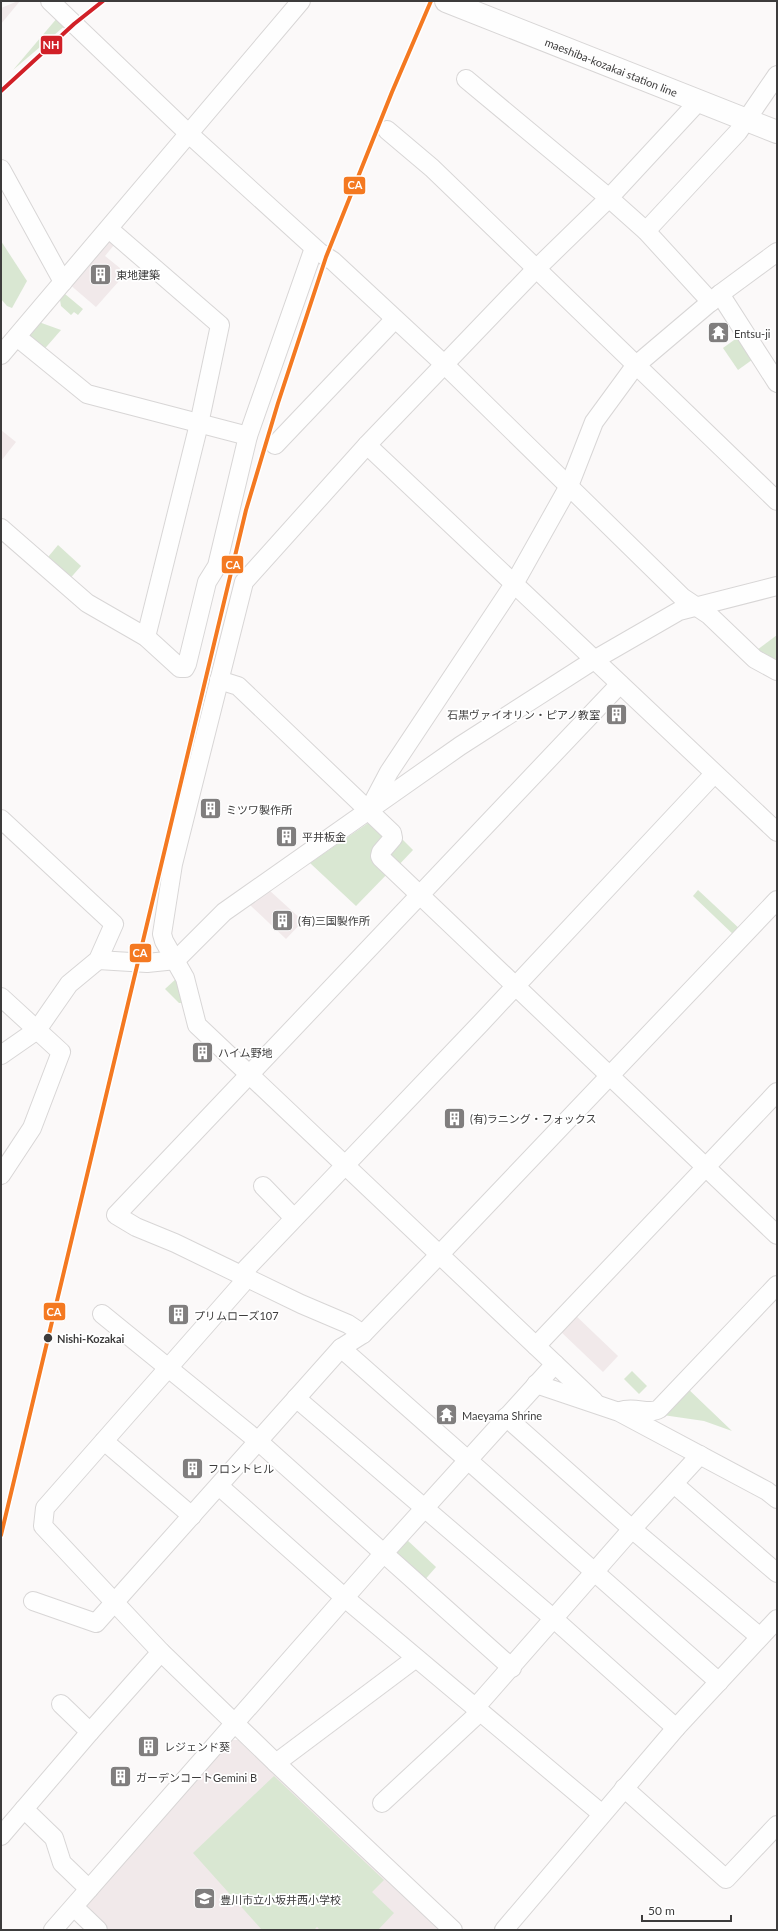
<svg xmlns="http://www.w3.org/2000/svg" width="778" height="1931" viewBox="0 0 778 1931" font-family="Lato,'Noto Sans JP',sans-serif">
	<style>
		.built { fill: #f1e9ea }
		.green { fill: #d9e7d2 }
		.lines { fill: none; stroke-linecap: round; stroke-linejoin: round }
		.minor-casing { stroke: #d8d6d6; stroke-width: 20 }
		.major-casing { stroke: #d8d6d6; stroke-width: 24 }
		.minor { stroke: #fefefe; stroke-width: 18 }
		.major { stroke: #fefefe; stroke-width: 22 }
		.rail-1-casing { stroke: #fff; stroke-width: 7 }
		.rail-2-casing { stroke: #fff; stroke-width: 7 }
		.rail-1 { stroke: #f47921; stroke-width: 4 }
		.rail-2 { stroke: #d12027; stroke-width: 4 }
		.stop-dot { fill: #3d3c3c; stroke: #fff; stroke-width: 1.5 }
		.labels { text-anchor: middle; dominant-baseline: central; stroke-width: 3.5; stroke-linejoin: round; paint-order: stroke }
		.street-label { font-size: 11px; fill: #3d3c3c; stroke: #fff }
		.poi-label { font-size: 11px; fill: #3d3c3c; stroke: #fff; text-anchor: start }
		.stop-label { font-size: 11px; font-weight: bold; fill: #3d3c3c; stroke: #fff; text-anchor: start }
		.line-badge { stroke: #fff; stroke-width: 1.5 }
		.badge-label { font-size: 11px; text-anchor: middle; font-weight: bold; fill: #fff }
	</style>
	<rect width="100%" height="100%" fill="#fbf9f9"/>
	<g class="built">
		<polygon points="18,1 20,1 1,24 1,8"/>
		<polygon points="111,233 118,240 105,256 126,273 96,307 68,283"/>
		<polygon points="1,430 16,442 1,461"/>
		<polygon points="269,890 303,921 286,939 250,905"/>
		<polygon points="573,1313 618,1356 603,1372 558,1329"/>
		<polygon points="232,1740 241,1740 441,1930 109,1930 83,1901"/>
	</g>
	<g class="green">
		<polygon points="58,17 67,24 13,70"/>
		<polygon points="1,241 27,281 12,308 7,306 1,299"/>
		<polygon points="65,294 83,309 78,315 74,312 71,315 61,306 60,300"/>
		<polygon points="36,321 61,330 41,353 22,337"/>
		<polygon points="741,335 756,357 738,370 723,348"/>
		<polygon points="58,545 81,566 67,582 44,562"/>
		<polygon points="777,635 777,666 753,653"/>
		<polygon points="374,819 389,833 390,871 356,906 310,863"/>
		<polygon points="399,836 413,850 395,869 381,855"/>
		<polygon points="698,890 742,931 736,937 693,896"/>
		<polygon points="178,977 182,1003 179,1003 165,989"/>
		<polygon points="632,1371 647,1386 639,1394 624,1379"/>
		<polygon points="685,1386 732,1431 704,1421 656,1414"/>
		<polygon points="406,1539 436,1567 422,1583 394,1552"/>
		<polygon points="274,1776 384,1880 372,1892 394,1913 378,1930 320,1930 317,1927 314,1930 262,1930 193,1853"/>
	</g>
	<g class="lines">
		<defs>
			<g id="minor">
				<polyline points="50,1 188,133 319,252 333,261 445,365 682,597 709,615 755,659 777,671"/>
				<polyline points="466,79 609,198 646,231 711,302"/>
				<polyline points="387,130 432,168 777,501"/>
				<polyline points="1,169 63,282"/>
				<polyline points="109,229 220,325 199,424 146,637"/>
				<polyline points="646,231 738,132 777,75"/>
				<polyline points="720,294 777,383"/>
				<polyline points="17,337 87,394 248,436"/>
				<polyline points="1,355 301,1"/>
				<polyline points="275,445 394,320"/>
				<polyline points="367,445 777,832"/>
				<polyline points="1,528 87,603 146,637 180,668 185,668 187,664 207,582 217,566 248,436 314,248"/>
				<polyline points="219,680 238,686 392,833 393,838 381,852 380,856 381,858 777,1235"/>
				<polyline points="370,808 389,772 514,584 569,486 594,422 635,366 720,294 777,252"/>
				<polyline points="1,819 114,924 98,960 69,984 37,1030 1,1055"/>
				<polyline points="98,960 147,963 176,960 224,912 460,746 594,660 679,611 777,586"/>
				<polyline points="1,997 61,1052 32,1128 1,1175"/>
				<polyline points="263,1186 294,1218"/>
				<polyline points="102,1314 258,1441 512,1668"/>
				<polyline points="363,1334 348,1324 301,1304 175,1243 136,1227 116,1215 620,684"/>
				<polyline points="536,1346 197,1025 185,978 164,941 162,934 173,864 244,582 367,445 535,270 609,198 698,102"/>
				<polyline points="341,1348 719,1682"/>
				<polyline points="555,1364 594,1401"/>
				<polyline points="536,1384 619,1412 767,1491 777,1499"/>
				<polyline points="296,1398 554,1619 676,1728"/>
				<path d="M620 1411C635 1406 649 1415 659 1409L777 1285"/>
				<polyline points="506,1417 632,1529 760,1637"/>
				<polyline points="104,1441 192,1516"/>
				<polyline points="674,1484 777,1573"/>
				<polyline points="219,1486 345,1598 602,1814"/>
				<polyline points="33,1601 96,1623 341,1348 363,1334 440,1254 777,900"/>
				<polyline points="61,1704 90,1732"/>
				<polyline points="475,1708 632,1529 700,1455"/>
				<polyline points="276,1763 416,1658"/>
				<polyline points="624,1788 726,1879 777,1825"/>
				<polyline points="382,1803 480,1712"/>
				<polyline points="24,1809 54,1838 62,1863 89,1889"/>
				<polyline points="1,1836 90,1732 161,1652"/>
				<polyline points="74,1907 98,1930"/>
				<polyline points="53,1930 383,1554 555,1364 536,1346 777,1092"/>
				<polyline points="453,1930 276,1763 161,1652 43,1526 45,1508 242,1284 246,1269 480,1024 714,774"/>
				<polyline points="504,1930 676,1728 777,1619"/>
			</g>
			<g id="major">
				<path id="s1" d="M446 1 777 132"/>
			</g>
		</defs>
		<use href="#minor" class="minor-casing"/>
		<use href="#major" class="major-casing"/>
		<use href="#minor" class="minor"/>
		<use href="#major" class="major"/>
		<defs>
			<polyline id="rail-1" points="1,1535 246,510 278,403 326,257 392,92 431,1"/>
			<polyline id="rail-2" points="1,91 74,24 103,1"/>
		</defs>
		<use href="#rail-1" class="rail-1-casing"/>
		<use href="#rail-2" class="rail-2-casing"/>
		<use href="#rail-1" class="rail-1"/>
		<use href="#rail-2" class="rail-2"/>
	</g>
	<defs>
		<symbol id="building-square" viewBox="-11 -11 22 22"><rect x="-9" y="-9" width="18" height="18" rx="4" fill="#807e7e" stroke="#fff"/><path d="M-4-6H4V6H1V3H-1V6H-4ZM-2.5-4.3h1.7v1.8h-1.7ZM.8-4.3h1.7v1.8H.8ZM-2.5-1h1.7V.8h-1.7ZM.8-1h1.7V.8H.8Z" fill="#fff"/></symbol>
		<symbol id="temple-square" viewBox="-11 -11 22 22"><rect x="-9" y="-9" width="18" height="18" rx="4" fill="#807e7e" stroke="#fff"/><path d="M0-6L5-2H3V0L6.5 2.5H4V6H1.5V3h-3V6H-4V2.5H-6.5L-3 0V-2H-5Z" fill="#fff"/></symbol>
		<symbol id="school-square" viewBox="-11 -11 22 22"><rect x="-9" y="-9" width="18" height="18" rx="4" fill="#807e7e" stroke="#fff"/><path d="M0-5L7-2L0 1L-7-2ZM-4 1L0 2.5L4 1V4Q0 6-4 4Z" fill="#fff"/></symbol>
	</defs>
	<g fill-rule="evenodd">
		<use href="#building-square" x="88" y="262" width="25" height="25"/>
		<use href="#temple-square" x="706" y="320" width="25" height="25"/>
		<use href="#building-square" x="604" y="702" width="25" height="25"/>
		<use href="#building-square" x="198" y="796" width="25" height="25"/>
		<use href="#building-square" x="274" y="824" width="25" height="25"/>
		<use href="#building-square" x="270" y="908" width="25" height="25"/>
		<use href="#building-square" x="190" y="1040" width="25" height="25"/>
		<use href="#building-square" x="442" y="1106" width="25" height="25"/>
		<use href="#building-square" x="166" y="1302" width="25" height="25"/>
		<use href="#temple-square" x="434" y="1402" width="25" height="25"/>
		<use href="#building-square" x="180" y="1456" width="25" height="25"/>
		<use href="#building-square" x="136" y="1734" width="25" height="25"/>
		<use href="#building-square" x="108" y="1764" width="25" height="25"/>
		<use href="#school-square" x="192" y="1886" width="25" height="25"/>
	</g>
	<circle class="stop-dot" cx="48" cy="1338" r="5"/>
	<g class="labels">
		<g class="street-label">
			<text stroke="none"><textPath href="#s1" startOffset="178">maeshiba-kozakai station line</textPath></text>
		</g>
		<g class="poi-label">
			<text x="116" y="274">東地建築</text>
			<text x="734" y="333">Entsu-ji</text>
			<text x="600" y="714" text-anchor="end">石黒ヴァイオリン・ピアノ教室</text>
			<text x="226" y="809">ミツワ製作所</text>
			<text x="302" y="836">平井板金</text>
			<text x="298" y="920">(有)三国製作所</text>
			<text x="218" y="1052">ハイム野地</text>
			<text x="470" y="1118">(有)ラニング・フォックス</text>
			<text x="194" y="1315">プリムローズ107</text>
			<text x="462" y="1415">Maeyama Shrine</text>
			<text x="208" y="1468">フロントヒル</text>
			<text x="164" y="1746">レジェンド葵</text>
			<text x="136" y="1777">ガーデンコートGemini B</text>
			<text x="220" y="1899">豊川市立小坂井西小学校</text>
		</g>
		<g class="stop-label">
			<text x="57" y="1338">Nishi-Kozakai</text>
		</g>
	</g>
	<g class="line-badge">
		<rect x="40" y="35" width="23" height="20" rx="4" fill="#d12027"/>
		<rect x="343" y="176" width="23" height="19" rx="4" fill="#f47921"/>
		<rect x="221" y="555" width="23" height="19" rx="4" fill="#f47921"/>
		<rect x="129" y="943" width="23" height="20" rx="4" fill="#f47921"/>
		<rect x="43" y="1302" width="23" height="19" rx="4" fill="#f47921"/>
	</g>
	<g class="badge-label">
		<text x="51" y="49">NH</text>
		<text x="355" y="189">CA</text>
		<text x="233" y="569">CA</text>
		<text x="140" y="957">CA</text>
		<text x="54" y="1316">CA</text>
	</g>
	<rect width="778" height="1931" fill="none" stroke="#3d3c3c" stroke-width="4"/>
	<path d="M642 1915v6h89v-6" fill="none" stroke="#3d3c3c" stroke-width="2"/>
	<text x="648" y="1915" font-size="12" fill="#3d3c3c" stroke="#ffffff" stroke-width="3" paint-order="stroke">50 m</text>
</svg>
